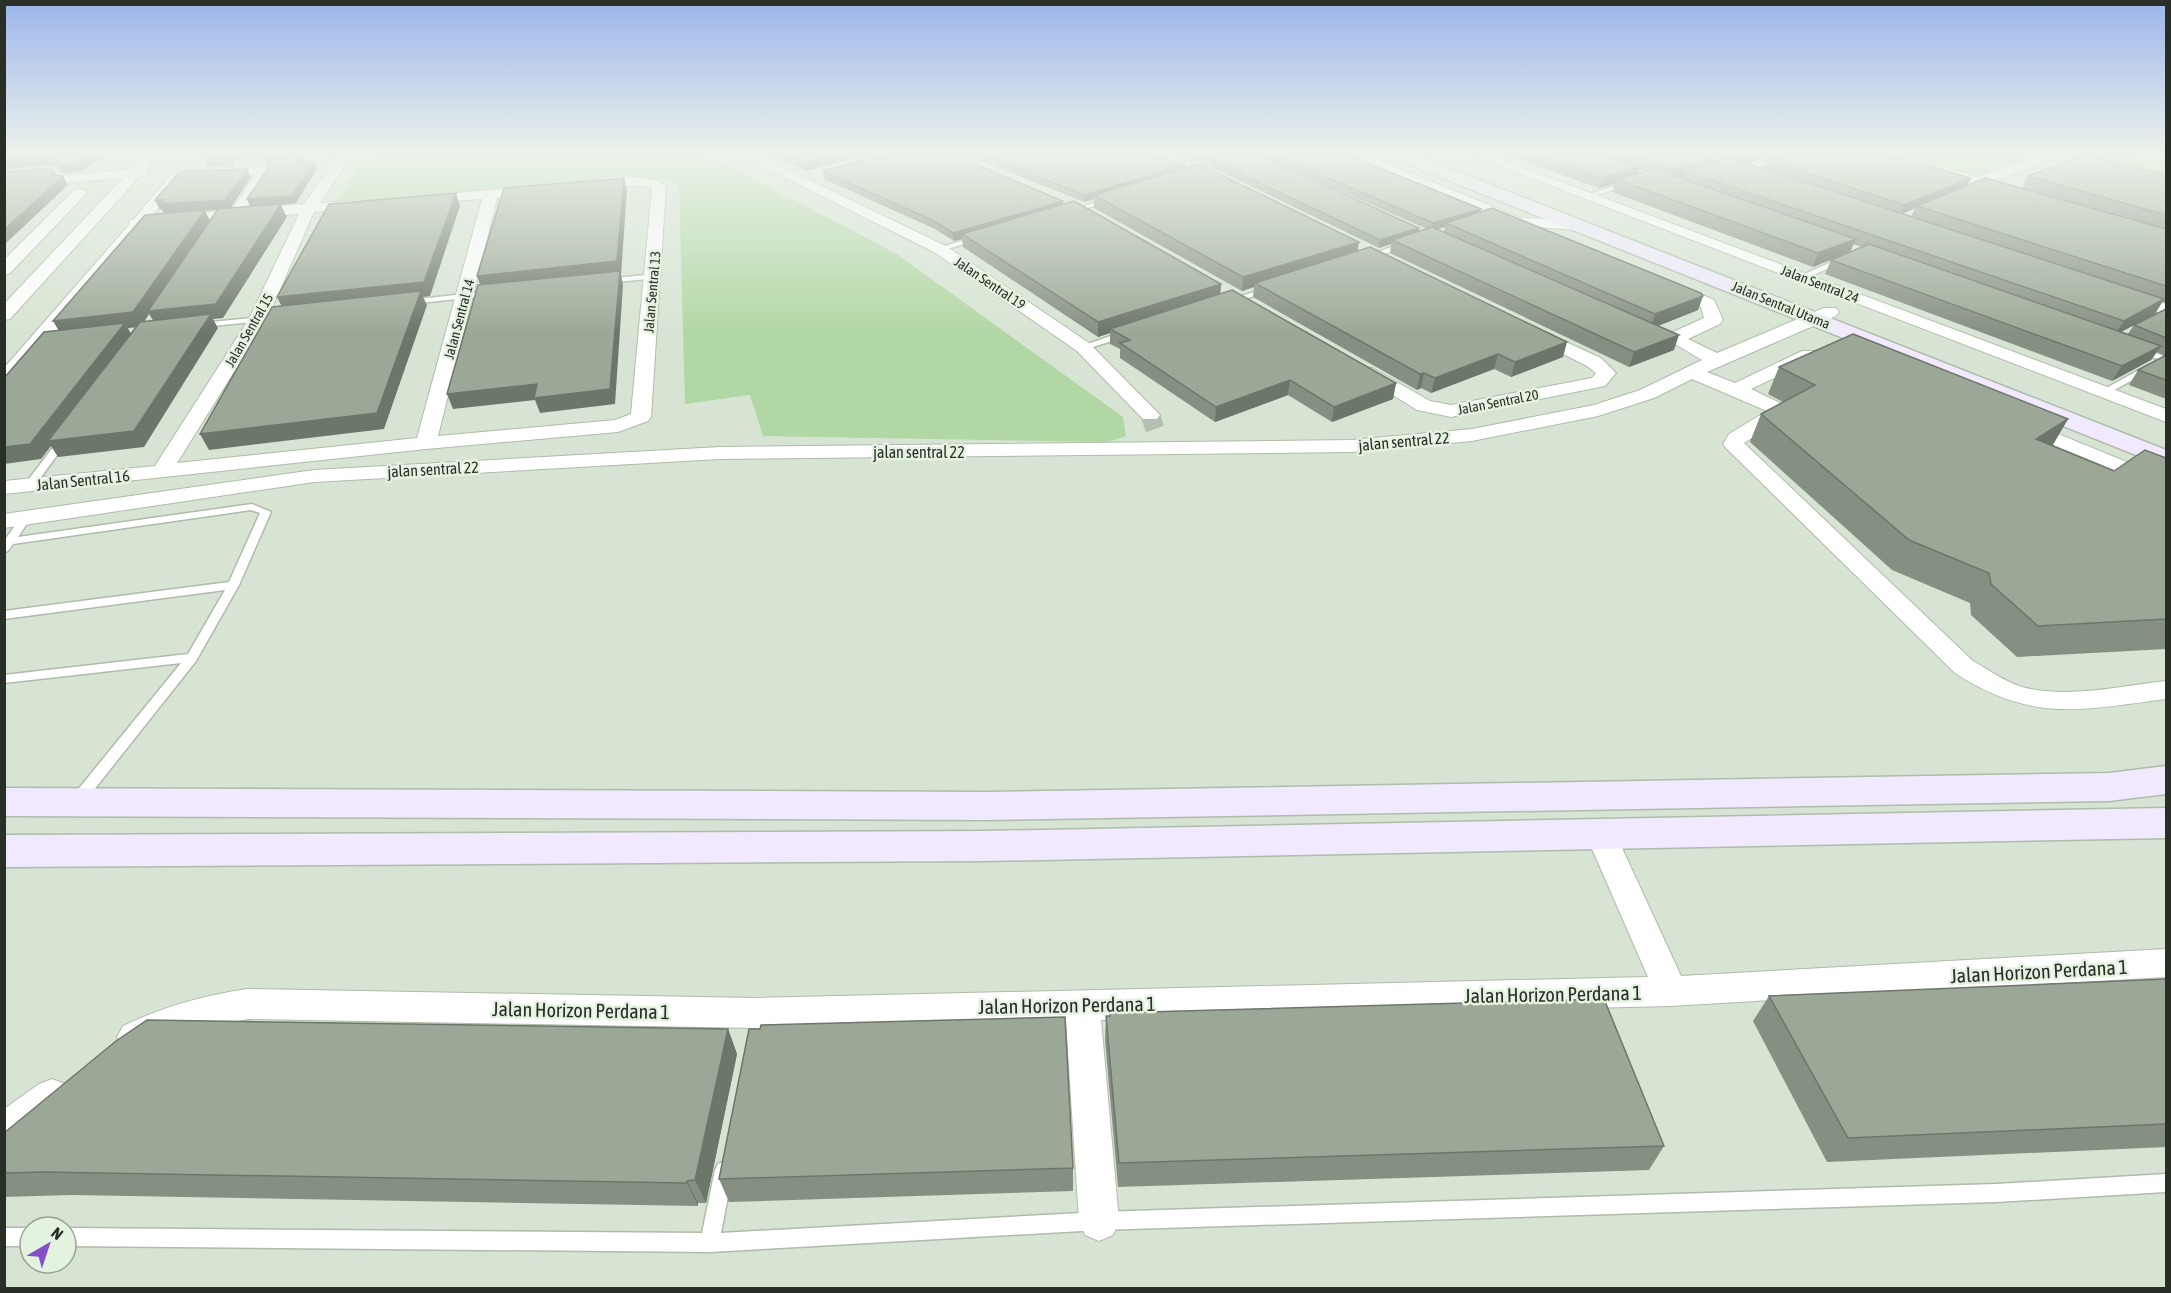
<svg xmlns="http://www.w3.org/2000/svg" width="2171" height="1293" viewBox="0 0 2171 1293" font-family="'Asap Condensed',sans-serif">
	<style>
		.green { fill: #b1d7a4 }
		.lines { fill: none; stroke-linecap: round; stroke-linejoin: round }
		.street-tunnel { stroke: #b4c0b1; stroke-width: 19; stroke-dasharray: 19 10; stroke-linecap: butt }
		.lane-casing { stroke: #afbbab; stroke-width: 3 }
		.street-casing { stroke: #afbbab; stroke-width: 2 }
		.secondary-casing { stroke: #afbbab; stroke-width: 3 }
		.lane { fill: #fff; fill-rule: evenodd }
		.street { fill: #fff; fill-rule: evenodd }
		.secondary { fill: #f1eafe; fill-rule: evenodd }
		.wall { fill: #869082; fill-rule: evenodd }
		.shaded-wall { fill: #6d766a; fill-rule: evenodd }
		.building { fill: #9ca897; stroke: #6d766a; stroke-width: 1.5 }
		.labels { text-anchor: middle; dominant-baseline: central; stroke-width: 5; stroke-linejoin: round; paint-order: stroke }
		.far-street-label { font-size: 14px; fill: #292e27; stroke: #e4f2e0 }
		.street-label { font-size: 16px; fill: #292e27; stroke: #e4f2e0 }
		.near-street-label { font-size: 20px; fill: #292e27; stroke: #e4f2e0 }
	</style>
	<rect width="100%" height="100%" fill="#d7e4d3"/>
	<g class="green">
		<polygon points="385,153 704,153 895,253 1123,417 1126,436 1108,442 763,436 750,395 685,404 679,184 663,178 336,204 365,156"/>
		<polygon points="1880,153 2038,153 1968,178"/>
		<polygon points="2061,153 2130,153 2166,162 2166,180"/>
	</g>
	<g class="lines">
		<polyline class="street-tunnel" points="1150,415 1155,429"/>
		<defs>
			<g id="lane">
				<polygon points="1627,182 1630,184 1629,185 1587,198 1584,196"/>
				<polygon points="1109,198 1111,199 1111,201 1071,213 1068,211"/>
				<polygon points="976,236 980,238 979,240 940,251 936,249"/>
				<polygon points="1402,243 1409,245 1371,259 1364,257"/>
				<polygon points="1840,258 1847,260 1805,279 1798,277"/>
				<polygon points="654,274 657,274 657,278 607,283 603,281 607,279"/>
				<polygon points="1269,287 1273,289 1272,291 1231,303 1227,301"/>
				<polygon points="491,291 495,293 494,295 410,304 406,302 410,300"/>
				<polygon points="262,317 266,319 265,321 202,327 198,325 202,323"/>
				<polygon points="1125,331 1128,332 1128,336 1083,350 1079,347"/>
				<polygon points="2141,347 2166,357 2166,362 2138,352 2137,350"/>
				<polygon points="2148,365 2151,366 2151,370 2107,394 2101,394 2099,392"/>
				<polygon points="64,436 69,439 33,488 25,488 25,484 61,437"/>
				<polygon points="252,504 271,512 239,585 196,661 82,805 77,806 72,805 70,801 72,797 181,663 4,683 4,675 188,654 225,590 4,619 4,611 229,582 260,513 251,510 13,544 8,551 4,552 4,541 22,516 26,515 31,518 18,537"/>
				<polygon points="724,1161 730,1164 733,1170 721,1233 1099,1212 1996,1184 2166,1174 2166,1192 1996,1202 1099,1230 710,1252 66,1246 66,1228 702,1233 715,1170 718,1164"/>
				<rect x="4" y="1228" width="26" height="18"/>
			</g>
			<g id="street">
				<polygon points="111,153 125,153 117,158 112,157"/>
				<polygon points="147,153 161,153 147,169 149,172 147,175 140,176 10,319 4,320 4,304 123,178 64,183 59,182 59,176 132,169"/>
				<path d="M182 153H237C227 162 192 162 182 153Z"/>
				<polygon points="303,153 338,153 331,157 269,165 262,161 269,157"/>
				<path d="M340 153H353L320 203 362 200 369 204 362 208 314 212 267 319 177 463 417 438 482 199 417 203 415 200 422 196 535 186 542 190 535 194 497 198 438 436 615 420 631 414 652 188C633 180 594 196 583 185 594 174 655 173 666 186L651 417 648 421 618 432 426 449 4 494V481L155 466 249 319 299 214 143 227 45 347 11 384 4 386V368L129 225 130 220 134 219 170 176 188 170 262 166 267 167 270 173 247 209 304 204ZM255 175 231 211 151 217 180 182 190 178Z"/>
				<polygon points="736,153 753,153 946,246 1089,343 1160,415 1157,419 1143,419 1077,351 934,252"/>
				<polygon points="1142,153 1160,153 1229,180 1222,184 1217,183"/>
				<polygon points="1343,153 1361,153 1521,218 1576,220 1584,225 1576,230 1511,225"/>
				<polygon points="1466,153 1484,153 2166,409 2166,422"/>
				<polygon points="1780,153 1799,153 1747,173 1742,174 1735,170"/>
				<polygon points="1871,153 1891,153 1978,177 2044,153 2072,153 2166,176 2166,184 2061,158 2054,158 1993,182 2015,188 2015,194 2010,195 1873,156"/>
				<polygon points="2154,153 2166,153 2166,158 2156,156"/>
				<polygon points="79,189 84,190 86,193 84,196 10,273 4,275 4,260 74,190"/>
				<path d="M1670 281 1714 300 1723 320 1720 324 1688 339 1717 353 1824 308H1836L1839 312 1836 316 1707 372 1735 383 1802 351H1814L1817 355 1814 359 1751 389 1784 405 1787 409 1786 416 1744 443 1973 661C1989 670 2005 682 2022 687 2068 699 2120 686 2166 681V699C2081 710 2032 723 1955 673L1726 448 1723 444 1729 434 1767 411 1692 379 1654 398 1598 416 1472 441 1352 452 720 459 314 482 4 528V514L314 470 720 447 1352 440 1472 429 1594 405 1640 390 1702 360 1668 340 1673 332 1704 318 1701 307 1664 290 1662 286Z"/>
				<polygon points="2126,291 2166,304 2166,315 2120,300 2118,296"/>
				<polygon points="1535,328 1601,358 1616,373 1605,386 1451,417 1417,410 1356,372 1358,368 1372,368 1430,401 1451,405 1592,378 1596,373 1587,366 1529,337 1526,333 1529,329"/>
				<polygon points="2024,420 2166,478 2166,491 2017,430 2014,426 2017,422"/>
				<path d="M1601 823 1612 827 1616 835 1681 976 2166 949V977L1671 1006 1101 1020 1119 1221 1113 1235 1099 1241 1085 1235 1079 1221 1066 1021 756 1028 248 1019 190 1030 135 1053 123 1048 117 1037 123 1026C163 1007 204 995 248 989L756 998 1648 977 1586 835 1590 827Z"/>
				<path d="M52 1079 65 1084 70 1096C60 1119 27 1141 4 1150V1109L39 1084Z"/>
			</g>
			<g id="secondary">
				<polygon points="1387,153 1410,153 2166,450 2166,467 1390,157"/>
				<polygon points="2166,766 2166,794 2109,801 987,820 4,816 4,788 987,792 2109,773"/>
				<polygon points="2166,808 2166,838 984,861 4,867 4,835 984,831"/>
			</g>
		</defs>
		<use href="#lane" class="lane-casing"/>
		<use href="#street" class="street-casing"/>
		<use href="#secondary" class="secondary-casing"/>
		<use href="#lane" class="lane"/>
		<use href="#street" class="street"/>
		<use href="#secondary" class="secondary"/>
	</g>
	<g class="wall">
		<polygon points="4,153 107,153 99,161 94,161 82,171 62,173 59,167 54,165 4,169"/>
		<polygon points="227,153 291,153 242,157 234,161 234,165 207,167 204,160"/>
		<polygon points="766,153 873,153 806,171"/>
		<polygon points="962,153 1148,153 1185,165 1185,168 1358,251 1563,357 1511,377 1494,369 1431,393 1421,388 1417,390 1253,297 1254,287 1242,291 1094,208 1094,199 1084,202"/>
		<path d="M1167 153H1343L1480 212 1703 296 1698 310 1658 326 1674 350 1629 367 1390 253 1391 244 1379 248 1209 166ZM1276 163 1427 229 1419 231V228ZM1445 227 1444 232 1437 229Z"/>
		<path d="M1500 153H1887L1971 178 1967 185 2022 188 2028 176 2166 175V303L2162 302 2155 314 2121 332 2128 334 2134 325 2166 309V399L2129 385 2138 370 2165 356 2157 352 2151 360 2112 381 1825 274 1831 260 1849 252 1813 267 1612 192 1614 184 1599 188ZM1788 153 1766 160 1763 168 1745 162ZM1716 156 1725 158 1714 162ZM1639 169 1646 171 1638 173ZM1915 208 1911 217 1902 214ZM1853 244 1862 247 1850 252Z"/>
		<polygon points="823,171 1063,201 1063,204 1221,284 1220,294 1396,383 1393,399 1332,422 1288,395 1215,422 1120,358 1120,349 1110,344 1110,333 1098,337 963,247 962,239 954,241 935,229 824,179"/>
		<polygon points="1779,367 2068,419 2052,446 2114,471 2166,458 2166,649 2017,657 1971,615 1970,603 1892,570 1750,442 1761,414 1783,402 1768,394"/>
		<polygon points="2166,979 2166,1147 1827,1162 1753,1021 1769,996"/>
		<polygon points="1106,1016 1664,1146 1649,1170 1118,1187 1105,1041"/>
		<polygon points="728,1029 737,1054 706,1203 698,1203 698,1206 72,1195 4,1197 4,1133"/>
		<polygon points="1073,1168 1073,1191 729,1202 719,1179"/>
	</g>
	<g class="shaded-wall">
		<polygon points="89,153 107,153 99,161 94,161 82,171 62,173 57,165"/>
		<polygon points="235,153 291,153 242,157 234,161 234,165 231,159 231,155"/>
		<polygon points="846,153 873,153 806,171 805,163"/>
		<polygon points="1746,153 1790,153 1743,163"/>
		<polygon points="302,155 305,162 296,163"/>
		<polygon points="49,156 54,165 4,169 4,160"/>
		<polygon points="1716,156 1713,166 1685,171 1684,176 1672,180 1675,170"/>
		<path d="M314 162 317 169 296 203 281 205 287 217 223 318 213 319 218 328 144 447 58 457 51 446 41 459 4 464V447L62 336 53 321 164 214 162 209 160 210 155 200 247 169 251 177 230 209 205 211 212 224 250 207 247 199ZM149 314 156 325 133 338 128 328 141 327Z"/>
		<polygon points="1185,165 1185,172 1094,195 1094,199 1084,202 1084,195"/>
		<polygon points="1640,167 1637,177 1616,179 1614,184 1599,188 1602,178"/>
		<polygon points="52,168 57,176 63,176 68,185 6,243 4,243 4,230 52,175"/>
		<polygon points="624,178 627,190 621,275 623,285 615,404 540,413 535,400 453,409 447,394 537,384 610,389 482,290 477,276"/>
		<polygon points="1971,178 1966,188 1917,206 1915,208 1899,215 1904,205"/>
		<polygon points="456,193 460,206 430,296 423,297 427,305 384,429 209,450 200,434 284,311 277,297"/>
		<polygon points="1063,201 1063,209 962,234 962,239 954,241 953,233"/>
		<polygon points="1481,209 1479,217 1446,223 1445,227 1431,231 1433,223"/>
		<polygon points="1419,228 1418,236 1392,240 1391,244 1379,248 1380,240"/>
		<polygon points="1856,239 1850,252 1813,267 1818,253"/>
		<polygon points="1359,242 1357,255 1255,283 1254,287 1242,291 1243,277"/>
		<polygon points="1221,284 1220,298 1110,329 1110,333 1098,337 1098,322"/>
		<polygon points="1703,296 1698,310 1650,329 1655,314"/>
		<polygon points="2164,299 2155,314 2115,335 2124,321"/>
		<polygon points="1679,335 1674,350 1629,367 1634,352"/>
		<polygon points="1567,342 1563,357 1511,377 1515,362"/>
		<polygon points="2161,346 2151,360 2112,381 2122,366"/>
		<polygon points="1498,354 1494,369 1431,393 1435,378"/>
		<polygon points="1424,373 1421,388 1417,390 1420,374"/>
		<polygon points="1290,380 1288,395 1215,422 1216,407"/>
		<polygon points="1396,383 1393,399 1332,422 1334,407"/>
		<polygon points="2068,419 2051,448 2036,439"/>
		<polygon points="728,1029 737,1054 706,1203 695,1180"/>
		<polygon points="687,1181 698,1203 698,1206 687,1183"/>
	</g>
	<g class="building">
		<polygon points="4,153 90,153 78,163 57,165 57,160 49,156 4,160"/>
		<polygon points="227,153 235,153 231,155 231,159 204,160 208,156 223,154"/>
		<polygon points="781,153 846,153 805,163"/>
		<polygon points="893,153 949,153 1063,201 953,233 934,221 823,171"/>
		<polygon points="979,153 1148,153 1185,165 1084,195"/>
		<polygon points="1190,153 1254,153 1419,228 1380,240 1209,159"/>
		<polygon points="1270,153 1343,153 1481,209 1433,223"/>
		<polygon points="1529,153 1601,153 1640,167 1602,178"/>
		<polygon points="1624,153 1706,153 1716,156 1675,170"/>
		<polygon points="1789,153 1886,153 1971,178 1904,205 1766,160"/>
		<polygon points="2085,154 2166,175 2166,215 2028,176"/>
		<polygon points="302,155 296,163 314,162 292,196 247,199 269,167 266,159"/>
		<polygon points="1728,157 2164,299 2124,321 1685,171"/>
		<polygon points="1199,164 1359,242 1243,277 1094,195"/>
		<polygon points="52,168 52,175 63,176 4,230 4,172"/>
		<polygon points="247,169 225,200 160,204 164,200 155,200 177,175 186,171"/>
		<polygon points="1655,169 1856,239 1818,253 1616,179"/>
		<polygon points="624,178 617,261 477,276 504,188"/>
		<polygon points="1985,178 2166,229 2166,286 1917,206"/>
		<polygon points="456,193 424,282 277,297 329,204"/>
		<polygon points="1074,201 1221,284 1098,322 962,234"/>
		<polygon points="281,204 216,304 148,311 218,209"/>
		<polygon points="1492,208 1701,293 1703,296 1655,314 1446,223"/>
		<polygon points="205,210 133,312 53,321 145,215"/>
		<polygon points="1432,227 1679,335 1634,352 1392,240"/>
		<polygon points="1869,244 2161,346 2122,366 1831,260"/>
		<polygon points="1370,247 1567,342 1515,362 1498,354 1435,378 1424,373 1420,374 1255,283"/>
		<polygon points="620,271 610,389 534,398 537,384 447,394 478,285"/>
		<polygon points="1232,290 1396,383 1334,407 1290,380 1216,407 1120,343 1130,340 1110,329"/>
		<polygon points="421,291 377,413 200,434 272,307"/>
		<polygon points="2166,309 2166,338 2134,325"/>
		<polygon points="211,314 134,431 48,441 140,322"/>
		<polygon points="125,323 30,444 4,447 4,378 44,332"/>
		<polygon points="1853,334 2068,419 2036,439 2114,471 2145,450 2166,458 2166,619 2038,626 1991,584 1989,573 1909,540 1761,414 1815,385 1779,367"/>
		<polygon points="2166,355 2166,380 2138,370"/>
		<polygon points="2166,979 2166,1124 1848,1138 1769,996"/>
		<polygon points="1604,999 1664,1146 1119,1163 1106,1016 1110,1016 1110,1013"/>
		<polygon points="1065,1017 1073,1168 719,1179 749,1029 760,1029 761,1025"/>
		<polygon points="147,1020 728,1029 695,1180 687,1181 687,1183 44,1172 4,1173 4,1133 116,1041"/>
	</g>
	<linearGradient id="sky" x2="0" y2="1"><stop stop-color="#9cb4ec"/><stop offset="0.46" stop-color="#edf3eb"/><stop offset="1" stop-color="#edf3eb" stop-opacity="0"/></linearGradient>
	<rect width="2171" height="334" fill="url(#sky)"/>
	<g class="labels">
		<g class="far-street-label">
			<text transform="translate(990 283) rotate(34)">Jalan Sentral 19</text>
			<text transform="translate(1820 284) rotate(21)">Jalan Sentral 24</text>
			<text transform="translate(652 292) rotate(-85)">Jalan Sentral 13</text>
			<text transform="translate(1781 305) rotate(22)">Jalan Sentral Utama</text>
			<text transform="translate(459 319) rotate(-75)">Jalan Sentral 14</text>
			<text transform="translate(249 330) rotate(-60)">Jalan Sentral 15</text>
			<text transform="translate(1498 402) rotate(-11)">Jalan Sentral 20</text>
		</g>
		<g class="street-label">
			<text transform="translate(1404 441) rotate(-5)">jalan sentral 22</text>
			<text x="919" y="452">jalan sentral 22</text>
			<text transform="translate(433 469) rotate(-3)">jalan sentral 22</text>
			<text transform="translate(83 480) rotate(-6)">Jalan Sentral 16</text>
		</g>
		<g class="near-street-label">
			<text transform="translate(2039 971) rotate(-3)">Jalan Horizon Perdana 1</text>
			<text transform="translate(1553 994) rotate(-1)">Jalan Horizon Perdana 1</text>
			<text transform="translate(1067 1005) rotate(-1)">Jalan Horizon Perdana 1</text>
			<text transform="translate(581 1010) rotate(1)">Jalan Horizon Perdana 1</text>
		</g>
	</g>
	<rect width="2171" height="1293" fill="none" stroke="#292e27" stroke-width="12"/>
	<g transform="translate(48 1245) rotate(39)"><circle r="28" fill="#e4f2e0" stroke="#99a496" stroke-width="1.5"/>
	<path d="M0-4.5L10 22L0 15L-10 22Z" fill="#8350c8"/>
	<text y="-9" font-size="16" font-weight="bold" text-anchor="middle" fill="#292e27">N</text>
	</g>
</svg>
